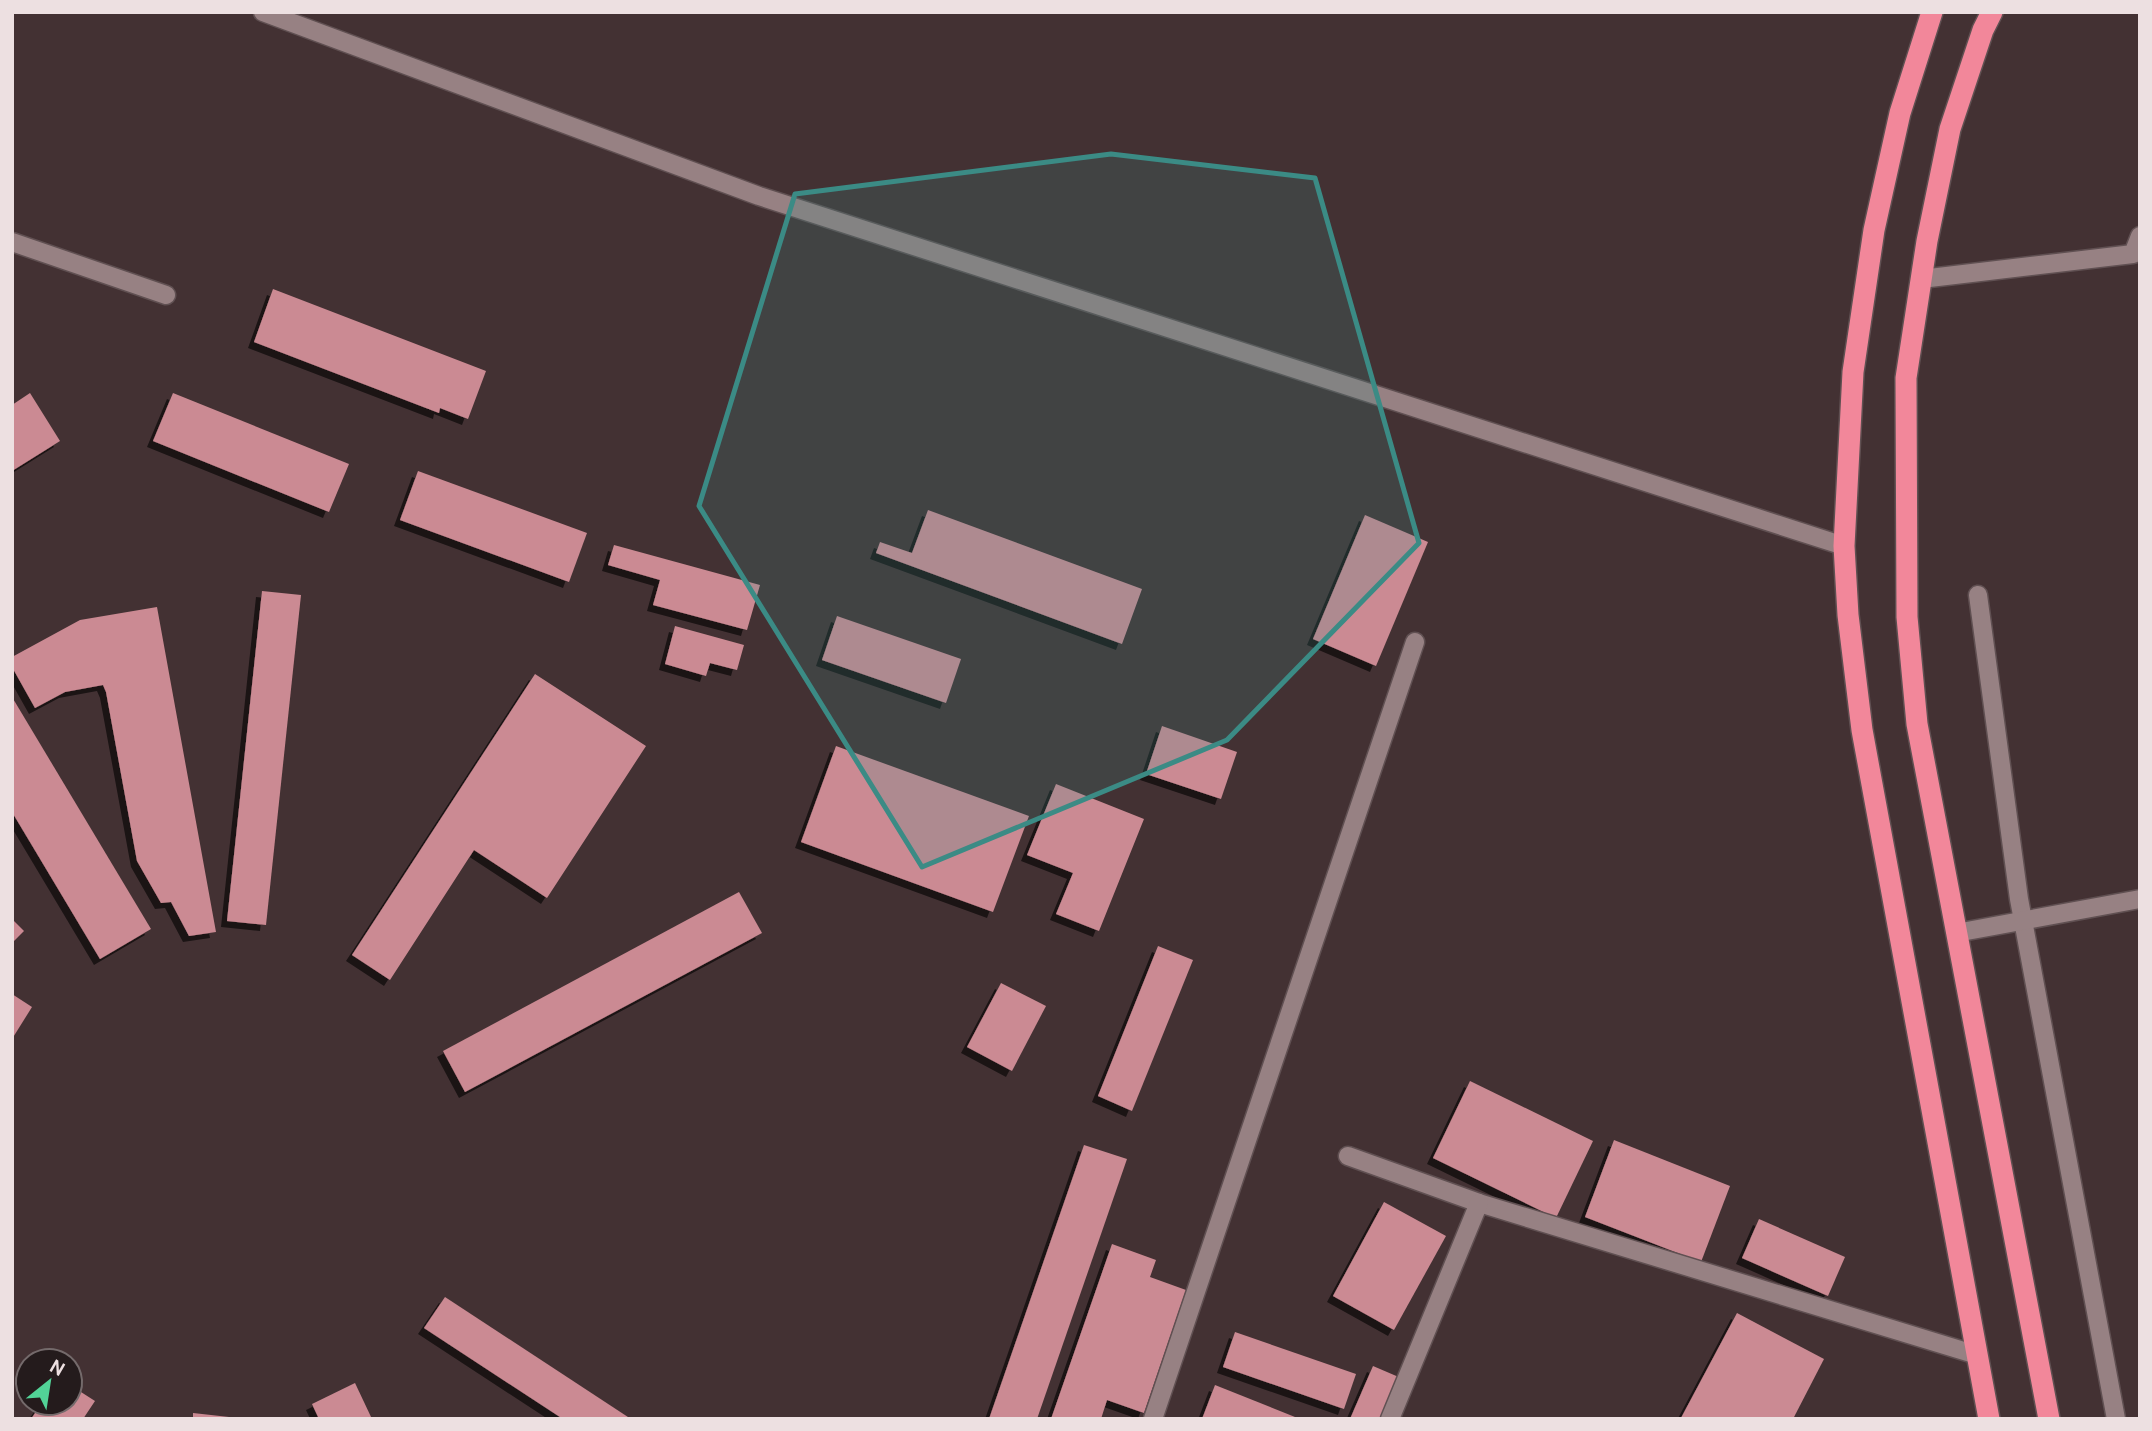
<svg xmlns="http://www.w3.org/2000/svg" width="2152" height="1431" viewBox="0 0 2152 1431" font-family="Cabin,sans-serif">
	<style>
		.building { fill: #cb8a93; filter: url(#shadow) }
		.lines { fill: none; stroke-linecap: round; stroke-linejoin: round }
		.lane-casing { stroke: #605052; stroke-width: 21 }
		.street-casing { stroke: #605052; stroke-width: 21 }
		.highway-casing { stroke: #605052; stroke-width: 24 }
		.lane { stroke: #978183; stroke-width: 18 }
		.street { stroke: #978183; stroke-width: 18 }
		.highway { stroke: #f2879a; stroke-width: 21 }
		.marked { fill: #3b8b85; fill-opacity: 0.2; stroke: #3b8b85; stroke-width: 5; stroke-linejoin: round }
	</style>
	<defs>
		<filter id="shadow"><feDropShadow dx="-6" dy="6" stdDeviation="0" flood-color="#0009"/></filter>
	</defs>
	<rect width="100%" height="100%" fill="#433133"/>
	<g class="building">
		<polygon points="273,289 486,371 468,419 440,408 439,413 254,342"/>
		<polygon points="30,393 60,441 12,471 12,405"/>
		<polygon points="173,393 349,464 329,512 153,441"/>
		<polygon points="418,471 587,533 569,582 400,520"/>
		<polygon points="928,510 1142,589 1122,644 876,553 880,542 912,553"/>
		<polygon points="1365,515 1428,542 1376,666 1313,639"/>
		<polygon points="614,545 760,585 747,630 653,605 660,580 608,565"/>
		<polygon points="262,591 301,595 266,925 227,921"/>
		<polygon points="157,607 216,932 189,936 171,902 161,903 137,861 106,692 103,685 65,692 35,708 12,667 12,657 80,620"/>
		<polygon points="837,616 961,659 946,703 822,660"/>
		<polygon points="675,626 744,645 737,670 710,663 706,676 665,664"/>
		<polygon points="535,674 646,746 547,898 474,850 390,980 352,955"/>
		<polygon points="12,697 151,929 100,959 12,812"/>
		<polygon points="1162,726 1237,752 1221,799 1146,774"/>
		<polygon points="836,746 1029,816 993,912 801,842"/>
		<polygon points="1056,784 1144,819 1099,931 1056,914 1073,873 1027,855"/>
		<polygon points="739,892 762,933 465,1092 443,1051"/>
		<polygon points="12,919 24,931 12,943"/>
		<polygon points="1158,946 1193,960 1132,1111 1098,1096"/>
		<polygon points="1001,983 1046,1006 1012,1071 967,1047"/>
		<polygon points="12,994 32,1007 12,1039"/>
		<polygon points="1470,1081 1593,1141 1556,1218 1433,1158"/>
		<polygon points="1614,1140 1730,1186 1701,1262 1585,1217"/>
		<polygon points="1084,1145 1127,1159 1037,1419 989,1419"/>
		<polygon points="1384,1202 1446,1236 1394,1330 1333,1296"/>
		<polygon points="1759,1219 1845,1257 1828,1296 1742,1258"/>
		<polygon points="1112,1244 1156,1260 1150,1277 1186,1290 1144,1413 1107,1400 1101,1419 1051,1419"/>
		<polygon points="445,1297 631,1419 563,1419 424,1328"/>
		<polygon points="1737,1313 1824,1359 1793,1419 1681,1418"/>
		<polygon points="1235,1332 1356,1374 1344,1409 1223,1367"/>
		<polygon points="1373,1366 1401,1378 1383,1419 1350,1419"/>
		<polygon points="355,1383 372,1419 319,1419 312,1404"/>
		<polygon points="70,1385 95,1401 83,1419 31,1419 42,1403 70,1403"/>
		<polygon points="1215,1385 1300,1419 1202,1419"/>
		<polygon points="193,1413 229,1417 229,1419 193,1419"/>
	</g>
	<g class="lines">
		<defs>
			<g id="lane">
				<polyline points="263,12 759,196 1844,546"/>
				<polyline points="12,242 166,295"/>
				<polyline points="1978,595 2019,899 2116,1419"/>
				<polyline points="1956,933 2140,899"/>
			</g>
			<g id="street">
				<polyline points="1921,279 2133,254 2140,236"/>
				<polyline points="1348,1156 1479,1203 1977,1355"/>
				<polyline points="1153,1419 1415,642"/>
				<polyline points="1390,1419 1479,1203"/>
			</g>
			<g id="highway">
				<polyline points="1932,12 1900,113 1874,230 1853,372 1844,546 1848,615 1862,730 1989,1419"/>
				<polyline points="1992,12 1983,30 1950,129 1927,241 1906,378 1907,617 1917,724 2049,1419"/>
			</g>
		</defs>
		<use href="#lane" class="lane-casing"/>
		<use href="#street" class="street-casing"/>
		<use href="#highway" class="highway-casing"/>
		<use href="#lane" class="lane"/>
		<use href="#street" class="street"/>
		<use href="#highway" class="highway"/>
	</g>
	<path class="marked" d="M1111 154 1315 178 1419 543 1227 740 922 867 699 506 795 194Z"/>
	<rect width="2152" height="1431" fill="none" stroke="#ede0e1" stroke-width="28"/>
	<g transform="translate(49 1382) rotate(30)"><circle r="33" fill="#241b1c" stroke="#746a6b" stroke-width="2"/>
	<path d="M0-5L12 26L0 18L-12 26Z" fill="#52d397"/>
	<text y="-10" font-size="19" font-weight="bold" text-anchor="middle" fill="#ede0e1">N</text>
	</g>
</svg>
